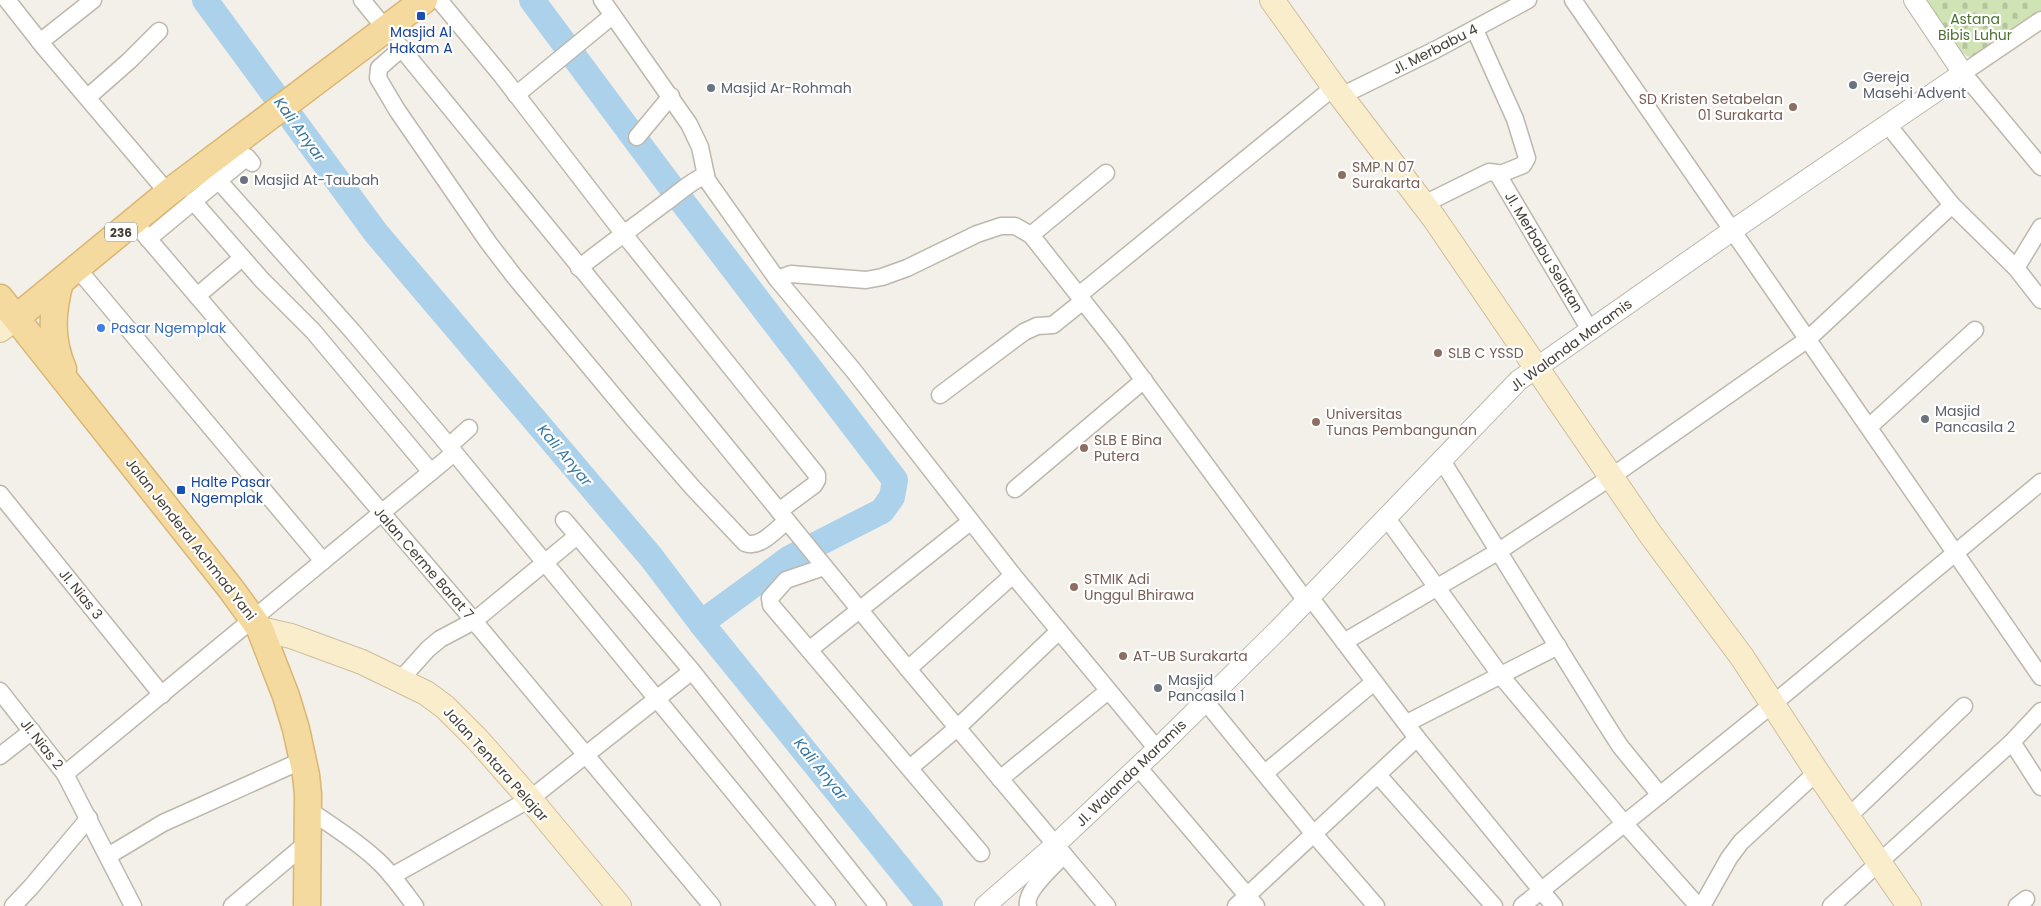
<svg xmlns="http://www.w3.org/2000/svg" width="2041" height="906" viewBox="0 0 2041 906" font-family="Poppins,sans-serif">
	<style>
		.cemetery { fill: url(#cemetery-stones) }
		.lines { fill: none; stroke-linecap: round; stroke-linejoin: round }
		.river { stroke: #abd2ea; stroke-width: 26 }
		.minor-casing { stroke: #bdb7ac; stroke-width: 19 }
		.tertiary-casing { stroke: #bdb7ac; stroke-width: 22 }
		.secondary-casing { stroke: #cebf9c; stroke-width: 26 }
		.primary-casing { stroke: #d9b671; stroke-width: 29 }
		.minor { stroke: #fff; stroke-width: 16 }
		.tertiary { stroke: #fff; stroke-width: 20 }
		.secondary { stroke: #faedcc; stroke-width: 24 }
		.primary { stroke: #f5daa0; stroke-width: 26 }
		.transit-dot { fill: #1a4fb4; stroke: #fff; stroke-width: 2 }
		.worship-dot { fill: #6b7280; stroke: #fff; stroke-width: 2 }
		.education-dot { fill: #8d6e63; stroke: #fff; stroke-width: 2 }
		.shop-dot { fill: #3f7fe0; stroke: #fff; stroke-width: 2 }
		.labels { text-anchor: middle; dominant-baseline: central; stroke-width: 4.5; stroke-linejoin: round; paint-order: stroke }
		.shield { fill: #fff; stroke: #7e7974; stroke-width: 1 }
		.shield-label { font-size: 12px; font-weight: bold; fill: #464038 }
		.park-label { font-size: 14px; fill: #4b7230; stroke: #fff }
		.transit-label { font-size: 14px; fill: #164399; stroke: #fff }
		.street-label { font-size: 14px; fill: #464038; stroke: #fff }
		.worship-label { font-size: 14px; fill: #5b616d; stroke: #fff; text-anchor: start }
		.education-label { font-size: 14px; fill: #785e54; stroke: #fff; text-anchor: start }
		.shop-label { font-size: 14px; fill: #366cbe; stroke: #fff; text-anchor: start }
		.water-label { font-size: 15px; font-style: italic; fill: #3978a0; stroke: #fff }
	</style>
	<defs>
		<pattern id="cemetery-stones" width="16" height="16" patternUnits="userSpaceOnUse" patternTransform="scale(1.25)"><rect width="16" height="16" fill="#d0e3b5"/><path d="M2 7V4a2 2 0 0 1 4 0v3zM10 15v-3a2 2 0 0 1 4 0v3z" fill="#b4c49c"/></pattern>
	</defs>
	<rect width="100%" height="100%" fill="#f3efe9"/>
	<path class="cemetery" d="M1925 0H2041V13L1975 58C1967 57 1963 54 1958 48Z"/>
	<g class="lines">
		<g class="river">
			<polyline points="205,0 376,233 651,557 701,623 930,906"/>
			<polyline points="532,0 662,175 895,480 892,497 882,511 790,558 701,623"/>
		</g>
		<defs>
			<g id="minor">
				<polyline points="7,0 44,47 168,193"/>
				<polyline points="362,0 908,669 1107,906"/>
				<polyline points="439,0 502,76 623,233 817,475 817,480 814,485 779,511"/>
				<polyline points="602,0 689,124 700,147 707,180 777,279 791,274 866,280 882,277 907,268 977,234 1001,226 1015,226 1031,235 1117,344 1306,601"/>
				<polyline points="1573,0 2041,677"/>
				<polyline points="2041,20 1963,73 2041,167"/>
				<polyline points="1475,30 1515,119 1527,158 1523,165 1498,175"/>
				<polyline points="40,42 93,0"/>
				<path d="M402 48 379 68 378 78 397 110 488 242 514 276 633 419 693 488 745 543C760 549 775 530 787 521"/>
				<polyline points="516,95 612,16"/>
				<polyline points="1341,96 1435,50 1528,0"/>
				<polyline points="88,97 129,61 159,31"/>
				<polyline points="1888,125 1952,205 2016,268 2041,300"/>
				<polyline points="637,137 671,96"/>
				<polyline points="218,180 353,332 449,446 827,906"/>
				<polyline points="193,201 262,280 313,331 431,472"/>
				<polyline points="1424,204 1489,172 1497,173 1590,330"/>
				<polyline points="134,222 474,621 712,906"/>
				<polyline points="1031,235 1106,173"/>
				<polyline points="148,239 247,157 252,163"/>
				<polyline points="77,268 323,561"/>
				<path d="M579 268C607 246 636 225 665 203 679 193 689 182 706 175"/>
				<polyline points="2016,268 2041,227"/>
				<polyline points="777,279 853,370 1013,575 1157,749"/>
				<polyline points="1079,295 1334,87"/>
				<polyline points="197,296 242,258"/>
				<polyline points="940,395 1024,332 1037,326 1053,325 1083,301"/>
				<polyline points="1869,427 1975,330"/>
				<polyline points="449,446 469,428"/>
				<polyline points="1441,459 1604,721 1620,746 1660,795"/>
				<polyline points="1015,489 1144,380"/>
				<polyline points="0,494 162,695"/>
				<polyline points="1386,517 1501,676 1624,823 1698,906"/>
				<polyline points="564,520 692,671 878,906"/>
				<polyline points="824,567 786,580 770,598 771,605 981,853"/>
				<polyline points="1310,597 1417,738 1554,906"/>
				<polyline points="1344,642 1499,551 1611,477 1808,339 1952,205"/>
				<polyline points="809,650 970,522"/>
				<polyline points="908,669 1013,575"/>
				<polyline points="401,679 428,649 440,639 474,621 577,536"/>
				<polyline points="0,691 65,774 133,906"/>
				<polyline points="1205,701 1313,833 1376,906"/>
				<polyline points="1407,723 1558,646"/>
				<polyline points="2012,742 2041,787"/>
				<polyline points="0,756 32,731"/>
				<polyline points="911,767 957,728 1059,631"/>
				<polyline points="1138,767 1256,906"/>
				<polyline points="1265,773 1374,682"/>
				<polyline points="65,774 454,453"/>
				<polyline points="1378,775 1494,906"/>
				<polyline points="1000,779 1108,691"/>
				<path d="M309 810C332 826 357 841 378 861 392 874 403 890 415 906"/>
				<polyline points="1848,817 1964,706"/>
				<polyline points="108,856 163,823 303,760"/>
				<polyline points="392,876 530,799 692,671"/>
				<polyline points="13,906 31,887 89,818"/>
				<polyline points="232,906 309,841"/>
				<path d="M1028 906C1024 892 1054 865 1064 855"/>
				<polyline points="1236,906 1417,738"/>
				<polyline points="1522,906 1774,703 2041,482"/>
				<polyline points="1702,906 1729,858 1741,842 1817,772"/>
				<polyline points="1831,906 2012,742 2041,711"/>
				<polyline points="2017,906 2026,899"/>
			</g>
			<polyline id="tertiary" points="985,906 1055,845 1157,749 1279,629 1519,380 1733,230 1963,73 1914,0"/>
			<g id="secondary">
				<polyline points="1272,0 1334,87 1434,218 1651,535 1742,657 1817,772 1909,906"/>
				<polyline points="0,330 16,318"/>
				<polyline points="260,629 291,636 362,662 426,693 445,707 477,739 530,799 619,906"/>
			</g>
			<g id="primary">
				<path d="M60 282C52 312 50 339 63 369"/>
				<polyline points="0,298 231,589 260,629 286,696 296,729 306,775 308,794 307,906"/>
				<polyline points="16,318 168,193 424,0"/>
			</g>
		</defs>
		<use href="#minor" class="minor-casing"/>
		<use href="#tertiary" class="tertiary-casing"/>
		<use href="#secondary" class="secondary-casing"/>
		<use href="#primary" class="primary-casing"/>
		<use href="#minor" class="minor"/>
		<use href="#tertiary" class="tertiary"/>
		<use href="#secondary" class="secondary"/>
		<use href="#primary" class="primary"/>
	</g>
	<g class="transit-dot">
		<rect x="416" y="11" width="10" height="10" rx="2.5"/>
		<rect x="176" y="485" width="10" height="10" rx="2.5"/>
	</g>
	<g class="worship-dot">
		<circle cx="1853" cy="85" r="5"/>
		<circle cx="711" cy="88" r="5"/>
		<circle cx="244" cy="180" r="5"/>
		<circle cx="1925" cy="419" r="5"/>
		<circle cx="1158" cy="688" r="5"/>
	</g>
	<g class="education-dot">
		<circle cx="1793" cy="107" r="5"/>
		<circle cx="1342" cy="175" r="5"/>
		<circle cx="1438" cy="353" r="5"/>
		<circle cx="1316" cy="422" r="5"/>
		<circle cx="1084" cy="448" r="5"/>
		<circle cx="1074" cy="587" r="5"/>
		<circle cx="1123" cy="656" r="5"/>
	</g>
	<circle class="shop-dot" cx="101" cy="328" r="5"/>
	<g class="labels">
		<rect class="shield" x="105" y="222.5" width="32" height="19" rx="4"/>
		<g class="shield-label">
			<text x="121" y="232">236</text>
		</g>
		<g class="park-label">
			<text x="1975" y="19">Astana<tspan x="1975" dy="16">Bibis Luhur</tspan></text>
		</g>
		<g class="transit-label">
			<text x="421" y="32">Masjid Al<tspan x="421" dy="16">Hakam A</tspan></text>
			<text x="191" y="482" text-anchor="start">Halte Pasar<tspan x="191" dy="16">Ngemplak</tspan></text>
		</g>
		<g class="street-label">
			<text transform="translate(1435 49) rotate(-27)">Jl. Merbabu 4</text>
			<text transform="translate(1544 252) rotate(59)">Jl. Merbabu Selatan</text>
			<text transform="translate(1571 345) rotate(-36)">Jl. Walanda Maramis</text>
			<text transform="translate(191 539) rotate(52)">Jalan Jenderal Achmad Yani</text>
			<text transform="translate(424 563) rotate(49)">Jalan Cerme Barat 7</text>
			<text transform="translate(81 594) rotate(51)">Jl. Nias 3</text>
			<text transform="translate(42 744) rotate(52)">Jl. Nias 2</text>
			<text transform="translate(496 764) rotate(48)">Jalan Tentara Pelajar</text>
			<text transform="translate(1131 773) rotate(-44)">Jl. Walanda Maramis</text>
		</g>
		<g class="worship-label">
			<text x="1863" y="77">Gereja<tspan x="1863" dy="16">Masehi Advent</tspan></text>
			<text x="721" y="88">Masjid Ar-Rohmah</text>
			<text x="254" y="180">Masjid At-Taubah</text>
			<text x="1935" y="411">Masjid<tspan x="1935" dy="16">Pancasila 2</tspan></text>
			<text x="1168" y="680">Masjid<tspan x="1168" dy="16">Pancasila 1</tspan></text>
		</g>
		<g class="education-label">
			<text x="1783" y="99" text-anchor="end">SD Kristen Setabelan<tspan x="1783" dy="16">01 Surakarta</tspan></text>
			<text x="1352" y="167">SMP N 07<tspan x="1352" dy="16">Surakarta</tspan></text>
			<text x="1448" y="353">SLB C YSSD</text>
			<text x="1326" y="414">Universitas<tspan x="1326" dy="16">Tunas Pembangunan</tspan></text>
			<text x="1094" y="440">SLB E Bina<tspan x="1094" dy="16">Putera</tspan></text>
			<text x="1084" y="579">STMIK Adi<tspan x="1084" dy="16">Unggul Bhirawa</tspan></text>
			<text x="1133" y="656">AT-UB Surakarta</text>
		</g>
		<g class="shop-label">
			<text x="111" y="328">Pasar Ngemplak</text>
		</g>
		<g class="water-label">
			<text transform="translate(300 129) rotate(54)">Kali Anyar</text>
			<text transform="translate(565 455) rotate(50)">Kali Anyar</text>
			<text transform="translate(821 769) rotate(51)">Kali Anyar</text>
		</g>
	</g>
</svg>
